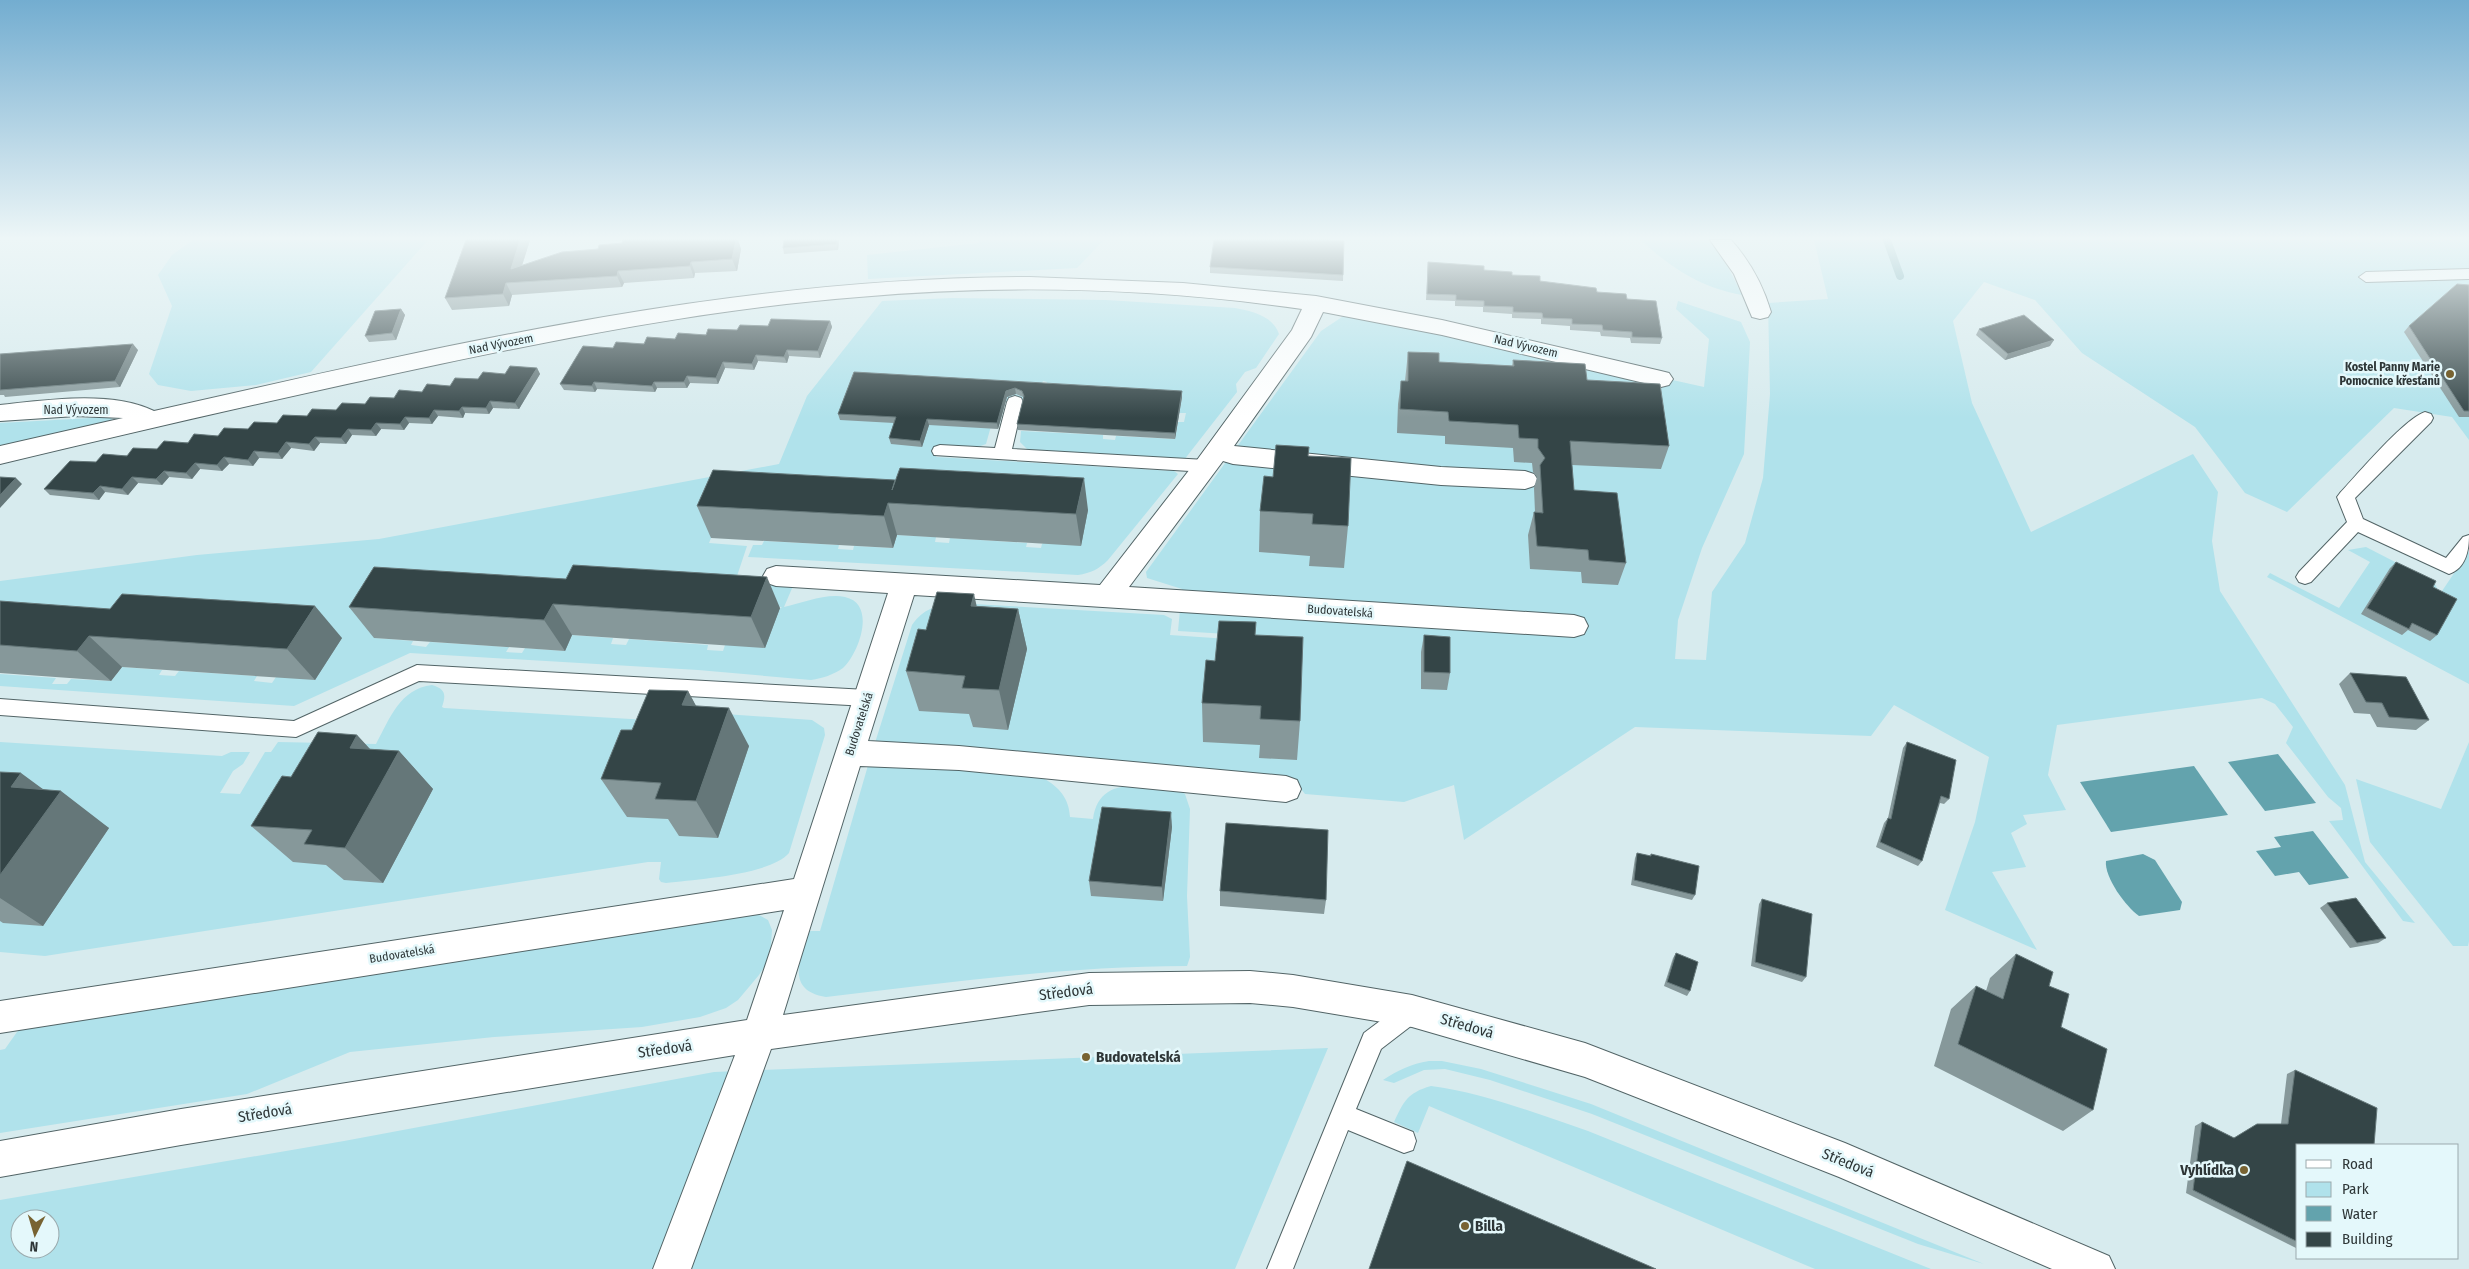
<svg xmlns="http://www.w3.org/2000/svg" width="2469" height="1269" viewBox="0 0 2469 1269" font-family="'Fira Sans Condensed',sans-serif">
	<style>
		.green { fill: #b0e2eb; fill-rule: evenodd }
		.water { fill: #63a3ad }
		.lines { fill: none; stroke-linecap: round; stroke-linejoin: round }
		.stream { stroke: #63a3ad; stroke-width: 8 }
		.lane-casing { stroke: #526466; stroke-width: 2 }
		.street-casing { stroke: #526466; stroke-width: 2 }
		.lane { fill: #fff; fill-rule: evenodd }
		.street { fill: #fff; fill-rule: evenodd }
		.wall { fill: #86989a }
		.shaded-wall { fill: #657779 }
		.building { fill: #344547; stroke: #657779 }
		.poi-dot { fill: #786332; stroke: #e4f8fb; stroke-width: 2 }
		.labels { text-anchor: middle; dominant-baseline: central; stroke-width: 5; stroke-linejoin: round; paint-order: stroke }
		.street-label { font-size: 12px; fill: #2e3637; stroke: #e4f8fb }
		.poi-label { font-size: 12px; font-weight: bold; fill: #2e3637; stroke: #e4f8fb; text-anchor: end }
		.near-street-label { font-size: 15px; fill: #2e3637; stroke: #e4f8fb }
		.near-poi-label { font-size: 15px; font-weight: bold; fill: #2e3637; stroke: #e4f8fb; text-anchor: start }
	</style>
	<rect width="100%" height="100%" fill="#d7ebee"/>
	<g class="green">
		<polygon points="193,240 428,240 311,372 256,385 191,391 158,385 149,374 172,306 158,275 172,255"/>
		<polygon points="980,240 1104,240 1077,268 868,279 867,255 979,243"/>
		<path d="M1640 240H1708L1723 257 1742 295C1699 287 1672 268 1640 240Z"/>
		<path d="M1814 240H2469V440L2452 417 2394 408 2287 512 2245 493 2195 427 2082 353 2035 300 1984 282 1953 321 1972 403 2031 532 2193 454 2218 492 2212 541 2220 591 2345 785 2365 862 2415 923 2403 921 2329 821 2343 820 2341 808 2328 797 2286 743 2293 727 2275 704 2262 698 2057 725 2048 775 2066 810 2023 815 2027 824 2011 833 2026 867 1992 872 2037 950 1945 910 1975 822 1989 757 1894 705 1871 736 1635 727 1464 840 1454 785 1404 802 1305 794 1297 784 874 746 912 625C924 608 936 606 955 603L1164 615 1172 619 1170 635 1258 641 1260 636 1178 631 1182 589 1147 578 1146 572 1321 331 1342 317 1362 311 1704 387 1709 339 1676 309 1678 301 1741 322 1750 342 1744 454 1702 548 1678 620 1675 659 1706 660 1712 592 1745 543 1763 478 1770 394 1768 303 1828 299Z"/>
		<path d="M952 298 1106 300 1235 308C1252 311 1273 316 1279 334L1256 368 1245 372 1236 384 1237 392 1184 460 1030 452 1020 442 1021 431 1103 435V439L1115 440 1116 436 1175 439 1178 422H1184L1186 413H1179L1182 397 1046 389 1047 382 1043 381 1033 403 998 401 986 444 975 448 938 447 936 457 1174 471 1178 474 1108 560C1099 569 1091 573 1078 575L748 557 753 545H762L764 541 839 545 838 549 853 550 854 546 893 548 897 535 936 537 935 542 949 543 950 538 1027 543 1026 547 1041 548 1042 544 1088 510 715 528 709 543 747 546 735 582 793 586 784 607C803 603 826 593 845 597 877 604 859 653 843 668 833 675 823 678 811 680L698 670 410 653 294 706 0 686V674L56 678 52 684H67L71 679 111 681 122 667 162 670 159 675 175 676 179 671 257 676 254 681 272 683 276 677 0 630V581L197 555 379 539 779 464 807 396 882 301ZM592 596 782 607 725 645 723 651 707 650 708 645 629 639 626 645 611 644 613 638 572 635 564 651 525 648 522 653 506 652 509 647 430 642 426 647 411 645 413 641 375 638Z"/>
		<polygon points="110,417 114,421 0,447 0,423"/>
		<polygon points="2366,547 2434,582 2440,594 2469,551 2469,684 2267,577 2270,573 2339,608 2370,562 2348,550"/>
		<path d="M432 685C446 689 446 695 442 707L444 708 648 720 653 709 812 720 824 728 825 735 789 853C770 875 697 879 666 883L661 882 659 879 661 862H648L45 956 0 952V742L222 756 231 752H250L243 764 233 771 220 793 240 794 265 752H271L278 742 376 744C390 718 400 689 432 685Z"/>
		<polygon points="2469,742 2469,941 2468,946 2453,946 2370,842 2356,779 2441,809"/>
		<path d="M869 762 1043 778C1059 787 1069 798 1070 817L1093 819C1098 784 1126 784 1154 787 1166 788 1175 788 1185 794L1190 809 1187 896 1190 957 1187 966C1066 966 946 983 826 997 785 990 800 959 809 931H820Z"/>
		<polygon points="750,910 768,920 772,930 771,945 766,964 759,975 738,1000 726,1008 700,1017 642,1027 494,1037 350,1052 247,1094 0,1133 0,1050 5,1049 17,1032 26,1025"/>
		<path d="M1328 1048 1235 1269H0V1200L344 1141 714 1072ZM20 1219H50V1249H20Z"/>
		<path d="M1429 1061H1442L1481 1069 1591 1104 1984 1264 1918 1244 1592 1114 1490 1080 1445 1069 1424 1070 1394 1083 1383 1080C1398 1070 1411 1064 1429 1061Z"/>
		<path d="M1431 1086C1484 1093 1538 1114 1588 1131L1931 1269H1815L1429 1106 1418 1133 1394 1122C1404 1101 1407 1093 1431 1086Z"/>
	</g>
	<g class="water">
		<polygon points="2278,754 2316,803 2265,811 2228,762"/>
		<polygon points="2194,766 2228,815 2111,832 2080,782"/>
		<polygon points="2313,831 2349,878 2309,885 2299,872 2275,876 2256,851 2281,847 2274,837"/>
		<path d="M2143 854 2155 860 2182 902 2180 910 2139 916C2126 907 2104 877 2106 861Z"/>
	</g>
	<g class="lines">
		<polyline class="stream" points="1887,240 1900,276"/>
		<defs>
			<g id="lane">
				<polygon points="2469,269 2469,279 2366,282 2359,277 2366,272"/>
				<polygon points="1015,396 1021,398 1023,402 1012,449 1206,460 1212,462 1214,466 1212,470 1206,472 934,455 932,451 934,447 940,445 995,448 1007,402 1009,398"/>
				<path d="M2425 412 2431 414 2433 418 2431 422 2355 498 2363 519 2446 558 2463 537 2469 535C2469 551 2466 568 2449 574L2358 532 2311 582 2305 584 2299 582 2296 577 2299 572 2347 522 2337 497 2340 493C2357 475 2405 418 2425 412Z"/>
				<polygon points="417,665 867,690 874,692 877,698 874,704 867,706 419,681 296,737 0,715 0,699 294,721"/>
				<polygon points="1412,1000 1420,1003 1423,1011 1420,1019 1381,1049 1356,1109 1413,1132 1416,1141 1413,1150 1404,1153 1348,1130 1293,1269 1267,1269 1364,1033 1404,1003"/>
			</g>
			<g id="street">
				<path d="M1710 240H1731C1750 261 1763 285 1771 312L1768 317 1760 319 1752 317 1734 274Z"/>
				<path d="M1030 277 1183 283 1316 296 1442 320 1661 371 1669 373 1673 379 1669 385 1661 387 1442 335 1323 312 1311 337 1234 446 1441 467 1525 471 1534 474 1538 480 1534 486 1525 489 1441 485 1233 464 1223 461 1129 587 1574 615 1584 618 1588 626 1584 634 1574 637 914 595 868 741 959 746 1286 776 1297 780 1301 789 1297 798 1286 802 959 770 860 766 783 1015 1089 973 1250 971 1293 975 1412 995 1585 1043 1845 1143 2109 1256 2115 1269H2052L1839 1177 1585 1077 1412 1027 1293 1007 1250 1003 1089 1005 771 1049 691 1269H653L735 1055 181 1145 0 1177V1141L181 1109 747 1020 784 910 0 1033V1001L794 879 888 593 776 586 767 583 763 576 767 569 776 566 1100 585 1197 460 1292 330 1302 309C1157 288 1005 284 859 297 718 308 578 335 440 364 293 395 146 429 0 464V446L123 418 76 416 0 421V405C45 400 112 390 154 411 442 346 733 277 1030 277Z"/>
			</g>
		</defs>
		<use href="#lane" class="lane-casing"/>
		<use href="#street" class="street-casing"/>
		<use href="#lane" class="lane"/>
		<use href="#street" class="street"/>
	</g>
	<g class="wall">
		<polygon points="466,240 530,240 522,266 622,243 623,240 738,240 741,249 737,271 695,273 694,278 624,283 622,287 512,295 509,306 452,310 445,298"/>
		<polygon points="839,240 838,250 784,254 783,248"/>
		<polygon points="1328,240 1344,241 1343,281 1210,273 1210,267"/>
		<polygon points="1428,262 1484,270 1597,292 1627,299 1662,338 1660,344 1631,343 1630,338 1601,336 1600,332 1570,330 1570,326 1541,324 1541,319 1512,318 1512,314 1483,312 1483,307 1455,306 1455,301 1426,300"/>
		<polygon points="2469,285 2469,417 2459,417 2404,332 2409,326"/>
		<polygon points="401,309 405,315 396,340 369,342 365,336"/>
		<polygon points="830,321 832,327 820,358 789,356 787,363 758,361 754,370 725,368 718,384 690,383 687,388 657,388 655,392 597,389 595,392 564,390 560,384 613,348 737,330"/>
		<polygon points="1979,329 2050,346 2005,360 1976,335"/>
		<polygon points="138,350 120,387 5,397 4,395 0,395 0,354"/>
		<polygon points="1408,352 1439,362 1512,366 1513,360 1587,380 1669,446 1661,469 1572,465 1574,490 1626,563 1618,585 1582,583 1581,572 1530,569 1528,535 1534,512 1535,512 1534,488 1537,477 1533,472 1532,463 1514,462 1513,448 1445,444 1445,436 1397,433 1398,404 1401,381 1405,381"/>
		<polygon points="537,368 540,374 519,409 493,408 489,414 465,413 463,418 438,416 432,424 409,423 404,430 381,429 376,436 352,435 346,444 320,443 314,451 291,448 282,459 259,458 253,466 229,464 222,471 200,469 192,479 169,477 162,485 138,483 128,495 105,492 99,500 50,495 44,489 96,462 505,374"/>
		<polygon points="854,372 1182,397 1175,439 1018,430 1017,424 1023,399 1023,397 1016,394 1007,397 998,429 929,425 922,447 891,444 889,438 894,423 840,420 838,414"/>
		<polygon points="1308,456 1348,526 1344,568 1309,566 1310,556 1259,552 1260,511 1273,477"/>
		<polygon points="713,470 1088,510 1081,546 897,535 893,548 711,538 697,506"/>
		<polygon points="2396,562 2433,587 2437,635 2430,641 2408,630 2402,635 2361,614 2390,568"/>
		<polygon points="374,567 780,608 765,648 572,635 565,651 374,638 349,607"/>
		<polygon points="0,601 342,638 315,680 122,667 111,681 0,673"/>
		<polygon points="977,606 1018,609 1027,649 1008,730 973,727 969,714 919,711 906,671 926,630"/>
		<polygon points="1256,635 1300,721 1297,760 1259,758 1260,745 1203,742 1202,703 1215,661"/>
		<polygon points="1424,635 1450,673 1447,690 1421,689 1421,652"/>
		<polygon points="2350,673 2429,720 2416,730 2377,727 2370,714 2354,713 2339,684"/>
		<polygon points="688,691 696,706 749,746 718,838 679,836 668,819 627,817 601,779 632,730"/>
		<polygon points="357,735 370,749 399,751 433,789 383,883 344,880 326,865 293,862 251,826 291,777"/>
		<polygon points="1907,742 1949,799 1944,804 1940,803 1922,861 1918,866 1876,847 1884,823 1888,818 1903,748"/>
		<polygon points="0,772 43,789 109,828 43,926 3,923 0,921"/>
		<polygon points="1172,827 1163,901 1091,896 1089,881"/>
		<polygon points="1637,853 1650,856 1651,854 1695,895 1692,900 1631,885 1635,858"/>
		<polygon points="1220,891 1326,900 1324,914 1220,906"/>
		<polygon points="1762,899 1806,977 1802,982 1751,966 1759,904"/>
		<polygon points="2327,903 2386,938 2378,943 2350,948 2320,908"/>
		<polygon points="1676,953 1690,991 1687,996 1664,986 1673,958"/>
		<polygon points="2016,954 2049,986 2061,1027 2093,1110 2063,1131 1934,1066 1951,1009 1976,986 1986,991 1990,978"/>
		<polygon points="2295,1070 2298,1145 2298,1249 2186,1193 2195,1126 2202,1122 2234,1138 2257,1124 2281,1124 2287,1074"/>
	</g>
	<g class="shaded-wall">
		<polygon points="520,240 530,240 517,281 511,269"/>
		<polygon points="736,240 738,240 741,249 737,271 732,259"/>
		<polygon points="837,240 839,240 838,250 837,244"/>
		<polygon points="691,262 695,273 694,278 690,266"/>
		<polygon points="618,271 624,283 622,287 617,276"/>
		<polygon points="506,283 512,295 509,306 503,294"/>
		<polygon points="401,309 405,315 396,340 392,333"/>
		<polygon points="830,321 832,327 820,358 818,351"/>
		<polygon points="2054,340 2050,346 2005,360 2008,354"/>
		<polygon points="133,344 138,350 120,387 115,381"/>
		<polygon points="787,350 789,356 787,363 784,357"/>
		<polygon points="756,355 758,361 754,370 752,364"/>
		<polygon points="723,362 725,368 718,384 716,378"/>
		<polygon points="537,368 540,374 519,409 515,403"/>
		<polygon points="687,376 690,383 687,388 684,382"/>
		<polygon points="594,382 597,389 595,392 592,386"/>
		<polygon points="654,382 657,388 655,392 652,386"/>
		<polygon points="1015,388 1016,394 1007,397 998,429 997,423 1006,391"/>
		<polygon points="1182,391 1182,397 1175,439 1175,433"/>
		<polygon points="490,401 493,408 489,414 486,408"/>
		<polygon points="462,407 465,413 463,418 459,411"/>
		<polygon points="434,410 438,416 432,424 429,418"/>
		<polygon points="405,417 409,423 404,430 400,424"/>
		<polygon points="927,419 929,425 922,447 920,441"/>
		<polygon points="376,423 381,429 376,436 371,430"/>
		<polygon points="348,429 352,435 346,444 341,438"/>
		<polygon points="315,437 320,443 314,451 309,444"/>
		<polygon points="286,442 291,448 282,459 278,453"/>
		<polygon points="254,451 259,458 253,466 248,460"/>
		<polygon points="224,457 229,464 222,471 217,465"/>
		<polygon points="195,463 200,469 192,479 186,473"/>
		<polygon points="164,471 169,477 162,485 156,479"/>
		<polygon points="132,477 138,483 128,495 122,489"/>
		<polygon points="16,478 22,484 0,508 0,495"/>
		<polygon points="1084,478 1088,510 1081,546 1076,514"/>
		<polygon points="100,486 105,492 99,500 93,493"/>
		<polygon points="888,503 897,535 893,548 884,516"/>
		<polygon points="767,577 780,608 765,648 751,617"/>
		<polygon points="974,594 983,635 971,606"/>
		<polygon points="553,604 572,635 565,651 544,620"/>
		<polygon points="315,606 342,638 315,680 287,649"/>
		<polygon points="1018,609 1027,649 1008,730 999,690"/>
		<polygon points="89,636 122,667 111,681 77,651"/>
		<polygon points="688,691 709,730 682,705"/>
		<polygon points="729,708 749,746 718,838 696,801"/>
		<polygon points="357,735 389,770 399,751 433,789 383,883 345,848 350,748"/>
		<polygon points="21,773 55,798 61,791 109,828 43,926 0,898 0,875 11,787"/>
		<polygon points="1171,812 1172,827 1163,901 1162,887"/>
	</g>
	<g class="building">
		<polygon points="466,240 520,240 511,269 562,252 598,249 599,245 622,243 623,240 736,240 732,259 691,262 690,266 618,271 617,276 506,283 503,294 445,298"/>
		<polygon points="784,240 837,240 837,244 783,248"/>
		<polygon points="1214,240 1328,240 1344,241 1343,275 1210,267"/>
		<polygon points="1428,262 1484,266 1484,270 1512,272 1512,275 1540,276 1540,281 1596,288 1597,292 1626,294 1627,299 1656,301 1662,338 1632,337 1632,332 1603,330 1602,325 1572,324 1572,319 1543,318 1542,313 1513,312 1513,307 1484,306 1484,301 1456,300 1456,295 1427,294"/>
		<polygon points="2457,284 2469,285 2469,411 2464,411 2409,326"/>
		<polygon points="401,309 392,333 365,336 375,311"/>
		<polygon points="2024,315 2054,340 2008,354 1979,329"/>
		<polygon points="771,319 830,321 818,351 787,350 784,357 756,355 752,364 723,362 716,378 687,376 684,382 654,382 652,386 594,382 592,386 560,384 583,346 613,348 616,342 644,344 647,337 675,339 678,333 706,335 708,329 737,330 740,325 768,326"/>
		<polygon points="133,344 115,381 0,390 0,354"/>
		<polygon points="1408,352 1439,353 1439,362 1514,366 1513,360 1585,364 1587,380 1660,384 1669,446 1570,441 1574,490 1617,493 1626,563 1589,560 1588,550 1537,546 1534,512 1543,513 1540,465 1545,458 1538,448 1538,439 1519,438 1518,425 1449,421 1448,412 1400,409 1401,381 1408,381"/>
		<polygon points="510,366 537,368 515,403 490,401 486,408 462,407 459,411 434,410 429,418 405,417 400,424 376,423 371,430 348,429 341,438 315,437 309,444 286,442 278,453 254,451 248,460 224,457 217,465 195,463 186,473 164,471 156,479 132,477 122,489 100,486 93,493 44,489 70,461 96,462 103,454 127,456 133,448 157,449 164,441 188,443 194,434 218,436 224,428 248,429 254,422 277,423 283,415 307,416 312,409 336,410 342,403 365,404 370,397 394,398 399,390 422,392 427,384 450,386 455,378 478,379 483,372 505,374"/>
		<polygon points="854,372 1182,391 1175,433 1017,424 1024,396 1022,391 1015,388 1006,391 997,423 927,419 920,441 889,438 896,417 838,414"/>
		<polygon points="1276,445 1309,447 1308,456 1351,458 1348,526 1312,524 1313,514 1260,511 1264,476 1273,477"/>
		<polygon points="900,468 1084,478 1076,514 888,503 884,516 697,506 713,470 895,480 892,490"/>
		<polygon points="0,477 16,478 0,495"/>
		<polygon points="2396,562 2436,581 2433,587 2457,599 2437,635 2412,623 2409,629 2367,608"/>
		<polygon points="573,565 767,577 751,617 553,604 544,620 349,607 374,567 566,579"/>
		<polygon points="937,592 974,594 971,606 1018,609 999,690 962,688 965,676 906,671 918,629 926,630"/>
		<polygon points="122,594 315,606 287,649 89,636 77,651 0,645 0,601 110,609"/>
		<polygon points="1219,621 1256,622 1255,635 1303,637 1300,721 1260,719 1261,706 1202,703 1206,660 1215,661"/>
		<polygon points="1424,635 1450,637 1450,673 1424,672"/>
		<polygon points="2350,673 2406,677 2429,720 2389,717 2382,703 2366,702"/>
		<polygon points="649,690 688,691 682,705 729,708 696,801 655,799 661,783 601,779 621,730 632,730"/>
		<polygon points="318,732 357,735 350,748 399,751 345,848 304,844 312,830 251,826 282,776 291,777"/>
		<polygon points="1907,742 1956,760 1949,799 1941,796 1922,861 1880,842 1888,818 1891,819"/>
		<polygon points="0,772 21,773 11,787 61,791 0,875"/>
		<polygon points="1102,807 1171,812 1162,887 1089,881"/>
		<polygon points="1226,823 1328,830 1326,900 1220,891"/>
		<polygon points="1637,853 1651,856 1651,854 1699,866 1695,895 1634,880"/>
		<polygon points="2356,898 2386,938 2357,943 2327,903"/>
		<polygon points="1762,899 1812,914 1806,977 1755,962"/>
		<polygon points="1676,953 1698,962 1690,991 1667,982"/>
		<polygon points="2016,954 2053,972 2049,986 2069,994 2061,1027 2107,1049 2093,1110 1958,1044 1976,986 2003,999"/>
		<polygon points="2295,1070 2377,1108 2374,1145 2298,1145 2298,1242 2193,1190 2202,1122 2234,1138 2257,1124 2288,1124"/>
		<polygon points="1407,1161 1656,1269 1369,1269"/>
	</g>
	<linearGradient id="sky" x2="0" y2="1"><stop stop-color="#73add0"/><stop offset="0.57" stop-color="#edf6f7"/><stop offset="1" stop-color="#edf6f7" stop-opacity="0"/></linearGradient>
	<rect width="2469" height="418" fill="url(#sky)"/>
	<g class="poi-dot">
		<circle cx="2450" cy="374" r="5"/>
		<circle cx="1086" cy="1057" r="5"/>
		<circle cx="2244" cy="1170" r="5"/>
		<circle cx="1465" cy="1226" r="5"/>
	</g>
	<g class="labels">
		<g class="street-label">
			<text transform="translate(501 344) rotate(-11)">Nad Vývozem</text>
			<text transform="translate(1526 346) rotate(13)">Nad Vývozem</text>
			<text x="76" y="410">Nad Vývozem</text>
			<text transform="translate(1340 611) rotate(4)">Budovatelská</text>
			<text transform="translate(859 724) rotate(-72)">Budovatelská</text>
			<text transform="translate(402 954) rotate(-9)">Budovatelská</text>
		</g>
		<g class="poi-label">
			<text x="2440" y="367">Kostel Panny Marie<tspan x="2440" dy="14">Pomocnice křesťanů</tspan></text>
		</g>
		<g class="near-street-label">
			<text transform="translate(1066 992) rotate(-7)">Středová</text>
			<text transform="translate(1467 1026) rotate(16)">Středová</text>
			<text transform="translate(665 1049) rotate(-8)">Středová</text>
			<text transform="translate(265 1113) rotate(-9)">Středová</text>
			<text transform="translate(1848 1163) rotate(22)">Středová</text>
		</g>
		<g class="near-poi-label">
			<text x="1096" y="1057">Budovatelská</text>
			<text x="2234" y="1170" text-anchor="end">Vyhlídka</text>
			<text x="1475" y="1226">Billa</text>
		</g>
	</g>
	<rect x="2296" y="1144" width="162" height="115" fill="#e4f8fb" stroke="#9baaad"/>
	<rect x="2306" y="1160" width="25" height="8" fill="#ffffff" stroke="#9baaad"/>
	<text x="2342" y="1169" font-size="15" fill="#2e3637">Road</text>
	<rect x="2306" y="1182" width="25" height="15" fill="#b0e2eb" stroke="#9baaad"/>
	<text x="2342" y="1194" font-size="15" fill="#2e3637">Park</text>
	<rect x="2306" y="1206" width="25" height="15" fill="#63a3ad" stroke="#9baaad"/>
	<text x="2342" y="1219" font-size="15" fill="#2e3637">Water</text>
	<rect x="2306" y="1232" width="25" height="15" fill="#344547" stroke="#9baaad"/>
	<text x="2342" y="1244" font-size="15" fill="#2e3637">Building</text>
	<g transform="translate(35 1234) rotate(185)"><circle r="24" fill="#e4f8fb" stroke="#9baaad"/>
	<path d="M0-4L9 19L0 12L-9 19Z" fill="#786332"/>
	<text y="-8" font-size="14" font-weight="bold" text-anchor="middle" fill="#2e3637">N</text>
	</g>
</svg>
